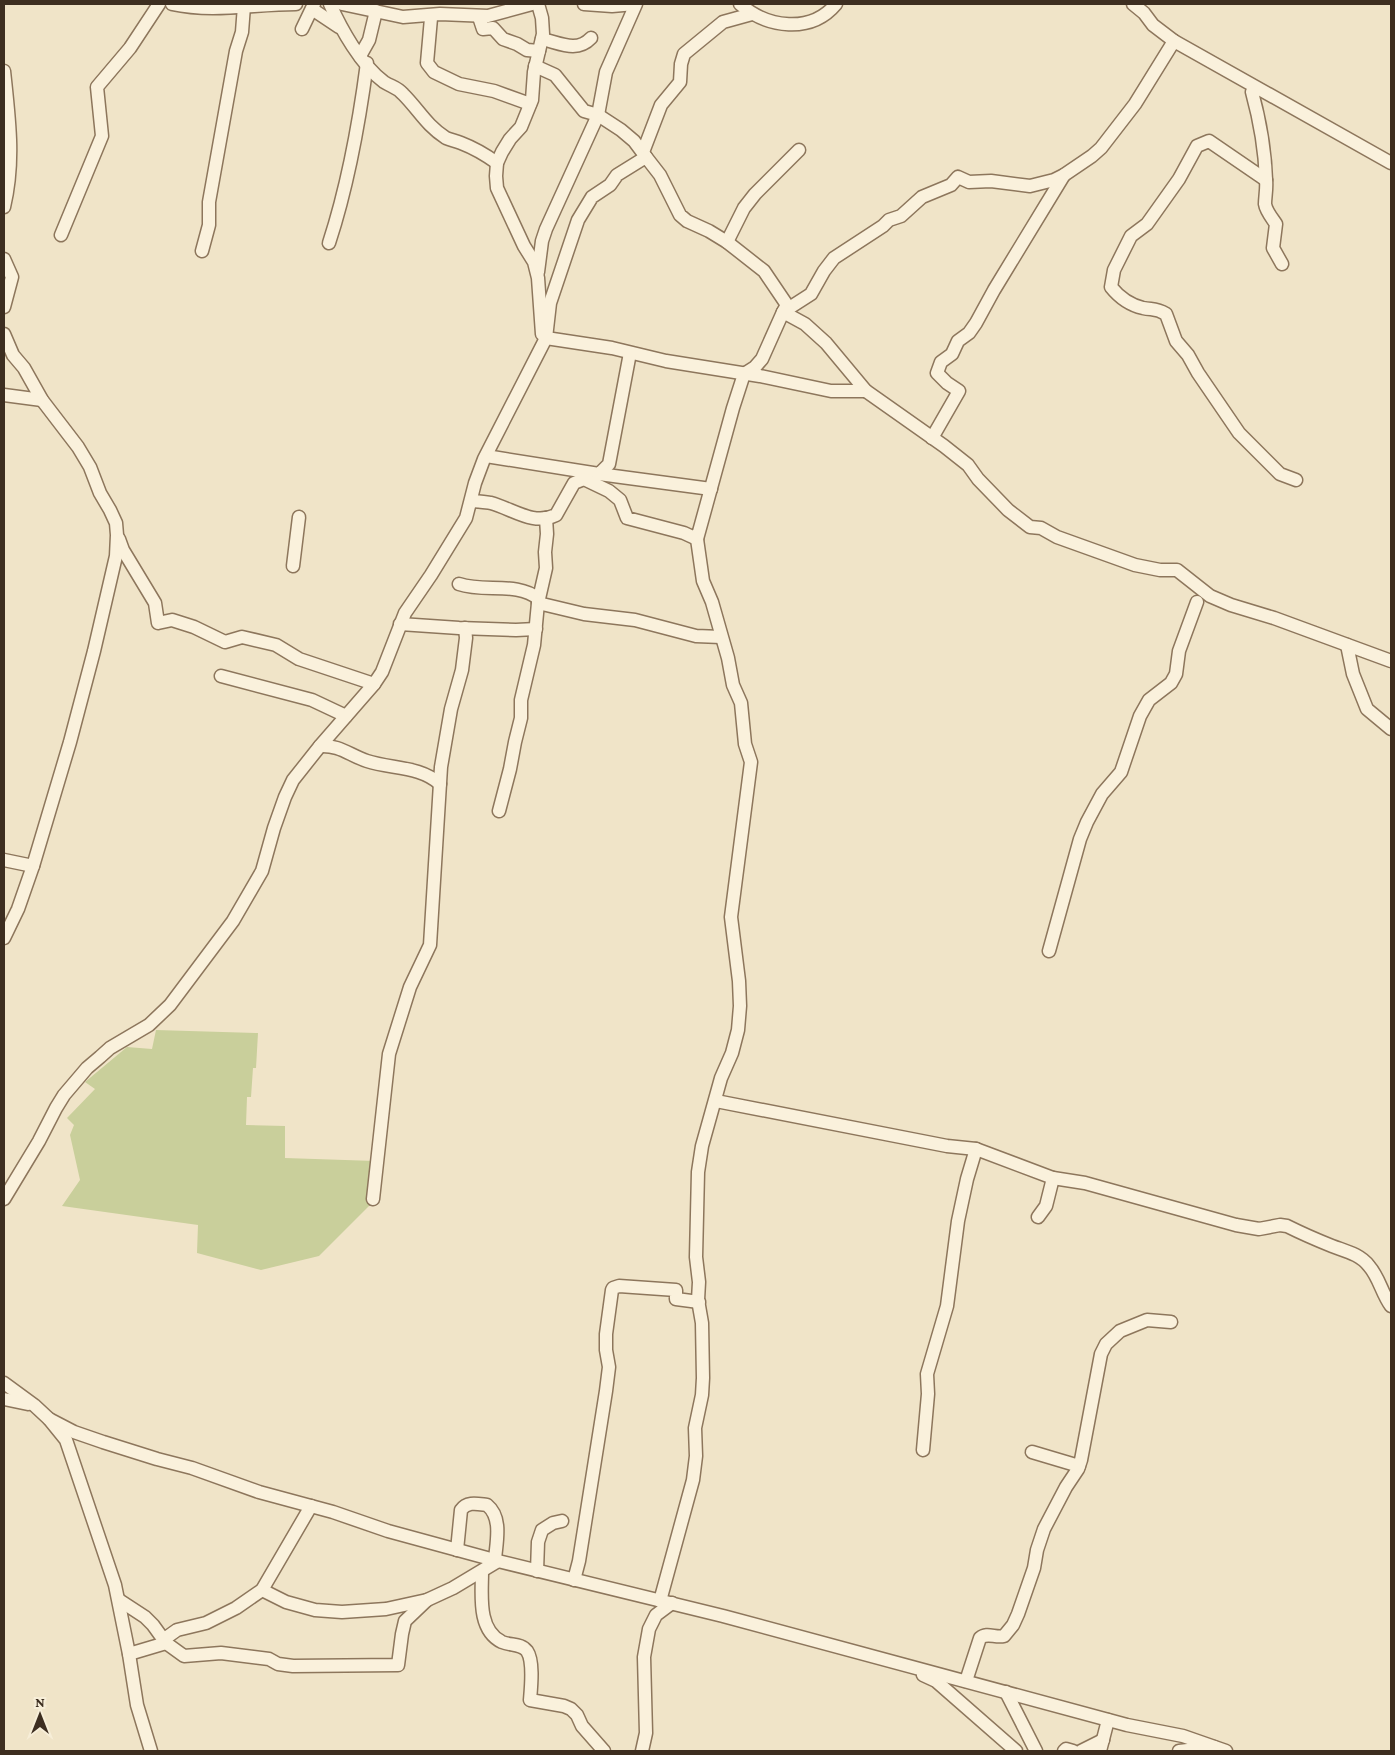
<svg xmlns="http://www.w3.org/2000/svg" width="1395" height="1755" viewBox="0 0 1395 1755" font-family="'Crimson Pro',serif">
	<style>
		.green { fill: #c9cf9b }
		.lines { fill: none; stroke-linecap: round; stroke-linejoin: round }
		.minor-casing { stroke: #8d765c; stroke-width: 15 }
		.minor { stroke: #faf1dc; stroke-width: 12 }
	</style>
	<rect width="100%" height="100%" fill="#f0e4c8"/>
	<polygon class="green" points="156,1030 258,1033 256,1068 253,1068 251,1097 247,1097 246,1125 285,1126 285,1158 375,1161 372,1203 319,1256 261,1270 197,1253 198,1225 62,1206 80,1180 70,1135 74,1125 67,1118 95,1089 85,1082 127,1047 152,1049"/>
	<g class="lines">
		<defs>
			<g id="minor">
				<path d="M172 4C213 13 254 4 296 4"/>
				<path d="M330 4C341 29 361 65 384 82 392 87 397 87 403 94 419 110 426 125 446 138 451 140 456 141 461 143 474 148 486 155 497 163"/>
				<polyline points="342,4 403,17 440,14 488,16 532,4"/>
				<polyline points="538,4 542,18 543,34 534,72 532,100 521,127 510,139 502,152 497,163 496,176 497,188 524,246 534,262 538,278 542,334 546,338 612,348 666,361 760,376 831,391 866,391"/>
				<polyline points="584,4 612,6 635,4"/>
				<path d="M740 4C767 28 811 34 836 4"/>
				<polyline points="1133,4 1144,13 1153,25 1174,41 1391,163"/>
				<polyline points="312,9 339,27"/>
				<polyline points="479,17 483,29 493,28 503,39 517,44 527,50 539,51"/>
				<polyline points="431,18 427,63 434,72 459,84 494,91 530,104"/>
				<polyline points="302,29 314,4"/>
				<path d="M542 39C560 43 577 53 591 38"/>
				<polyline points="360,56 369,40 376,11"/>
				<polyline points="535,66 555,75 584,111 598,115 621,130 634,141 646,157"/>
				<path d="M4 71C9 118 15 161 4 207"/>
				<path d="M1252 92C1260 121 1265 150 1266 180 1267 188 1265 197 1265 204 1266 211 1272 218 1276 224L1273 248 1282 264"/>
				<polyline points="643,152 661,105 680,82 681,64 684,54 723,22 752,14"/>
				<path d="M1266 180 1209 141 1197 146 1179 179 1147 224 1131 236 1114 270 1111 287C1119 297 1130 305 1143 308 1153 310 1156 308 1166 314L1176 341 1188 355 1198 373 1239 433 1280 474 1296 480"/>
				<polyline points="61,235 102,136 97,87 130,48 159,4"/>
				<polyline points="727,242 744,208 755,194 799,150"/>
				<path d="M329 243C348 185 359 124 367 63"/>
				<polyline points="202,251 209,225 209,202 236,51 242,32 244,6"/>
				<polyline points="4,259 12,277 4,307"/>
				<polyline points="538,272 542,241 546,229 598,115 606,72 636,4"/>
				<polyline points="4,334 13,355 24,368 42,400 78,447 90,467 100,493 110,510 116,523 117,535 116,556 94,651 70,742 33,866 18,909 4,938"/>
				<polyline points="4,395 42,400"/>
				<polyline points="932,438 959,391 947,383 937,373 941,362 952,354 958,341 969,333 976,323 994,290 1064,175"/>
				<polyline points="486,456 599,474 609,464 630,353"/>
				<polyline points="599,474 711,489"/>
				<path d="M471 501C478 501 484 502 491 503 513 509 533 526 556 515L574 483 584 479 609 491 620 500 627 518 684 533 697 539 733 408 744 374 755 367 762 359 783 312 811 294 824 271 834 258 883 226 889 220 901 216 922 197 951 185 958 177 969 182 991 181 1030 186 1054 180 1064 175 1092 156 1101 148 1135 104 1174 41"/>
				<polyline points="119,539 123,550 155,603 158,623 172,620 194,627 225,642 242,637 276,645 299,659 374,684"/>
				<polyline points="293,566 299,517"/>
				<path d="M459 584C485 593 516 581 539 599"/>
				<polyline points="538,603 584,614 635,620 696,636 721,637"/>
				<polyline points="400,624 459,628 516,630 536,629"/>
				<polyline points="1347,645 1353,674 1367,709 1391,729"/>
				<polyline points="221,676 312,700 346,716"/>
				<path d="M320 746C340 745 349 755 367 761 392 769 420 766 440 784"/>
				<polyline points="499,811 510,769 515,742 521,718 521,700 534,645 538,603 546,568 545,552 547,534 546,518"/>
				<polyline points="4,860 33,866"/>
				<polyline points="1049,951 1080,839 1087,822 1102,794 1121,772 1140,716 1149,700 1171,683 1176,674 1179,651 1197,602"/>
				<polyline points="716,1101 947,1146 976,1149 1053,1178 1046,1206 1038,1217"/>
				<path d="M1053 1178 1085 1183 1236 1225 1259 1229 1280 1225 1287 1226C1301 1233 1317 1240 1332 1246 1345 1251 1360 1254 1369 1266 1379 1277 1382 1294 1391 1306"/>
				<polyline points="4,1199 39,1141 56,1108 64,1095 87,1068 100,1057 110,1048 149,1025 170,1005 233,921 262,871 274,828 285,797 293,780 320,746 374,684 382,672 405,613 431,575 466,518 475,483 484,459 546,338 550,303 578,220 592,197 610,185 617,175 646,157 660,175 680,215 687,221 709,231 727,242 764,271 787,305 783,312 805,324 826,343 866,391 944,446 968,465 978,479 1008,510 1030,527 1041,528 1057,537 1135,565 1160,570 1177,570 1210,596 1231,605 1274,618 1391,661"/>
				<polyline points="373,1199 389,1054 410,987 430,945 441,767 451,709 462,670 466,638 465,628"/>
				<polyline points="4,1383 34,1405 49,1419 66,1440 115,1585 129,1654 137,1705 151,1751"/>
				<polyline points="4,1399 28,1404"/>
				<polyline points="49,1419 74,1432 103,1442 157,1459 192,1468 259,1492 333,1512 388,1531 498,1561 723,1616 1127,1725 1183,1736 1226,1751"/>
				<polyline points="923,1450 928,1394 927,1374 947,1306 958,1221 967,1179 976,1149"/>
				<polyline points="1032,1452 1079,1466"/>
				<path d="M457 1550 461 1510C467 1501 478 1504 487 1505 503 1518 496 1543 495 1560"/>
				<polyline points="537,1571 538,1542 542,1530 553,1523 562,1521"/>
				<path d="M482 1572C482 1594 477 1630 502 1642 511 1646 521 1643 527 1651 534 1661 531 1688 530 1700L564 1706 571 1709 577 1715 582 1726 604 1751"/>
				<polyline points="574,1580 579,1561 606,1391 609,1367 606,1350 606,1334 612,1290 613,1288 619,1286 676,1290 676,1299 699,1302"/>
				<polyline points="262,1590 286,1602 315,1610 342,1612 386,1609 427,1600 453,1588 498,1561"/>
				<polyline points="119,1600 145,1617 153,1625 166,1643 184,1656 221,1653 269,1659 278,1664 293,1666 398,1665 402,1634 405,1621 427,1600"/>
				<polyline points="660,1601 693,1480 696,1456 695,1428 702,1395 703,1378 702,1323 698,1300 699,1282 696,1257 698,1172 702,1146 709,1121 721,1078 732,1053 738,1030 740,1006 739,981 731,917 751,762 745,744 741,703 733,685 728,658 712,602 703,581 697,539"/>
				<polyline points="163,1640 177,1630 206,1623 236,1608 262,1590 311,1506"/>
				<polyline points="129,1654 166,1643"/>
				<polyline points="923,1675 936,1681 1016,1751"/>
				<path d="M966 1681 980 1638C987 1632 995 1638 1004 1636L1013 1625 1018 1614 1034 1568 1037 1550 1044 1529 1066 1487 1078 1469 1081 1460 1101 1354 1106 1344 1120 1331 1147 1320 1171 1322"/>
				<polyline points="1006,1692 1036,1751"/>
				<polyline points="642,1751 646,1733 644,1657 649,1629 656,1615 672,1603"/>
				<polyline points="1064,1751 1066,1749 1073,1751"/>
				<polyline points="1081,1751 1103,1740"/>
				<polyline points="1100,1751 1108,1720"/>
				<polyline points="1179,1751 1214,1747 1200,1751"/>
			</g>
		</defs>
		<use href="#minor" class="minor-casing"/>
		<use href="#minor" class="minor"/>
	</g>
	<rect width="1395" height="1755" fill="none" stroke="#3d2e20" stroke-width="10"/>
	<g transform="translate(40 1715)" stroke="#f7eed8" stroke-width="4" paint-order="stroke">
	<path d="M0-4L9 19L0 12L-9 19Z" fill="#3d2e20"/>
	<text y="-8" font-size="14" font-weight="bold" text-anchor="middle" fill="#3d2e20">N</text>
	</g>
</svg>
